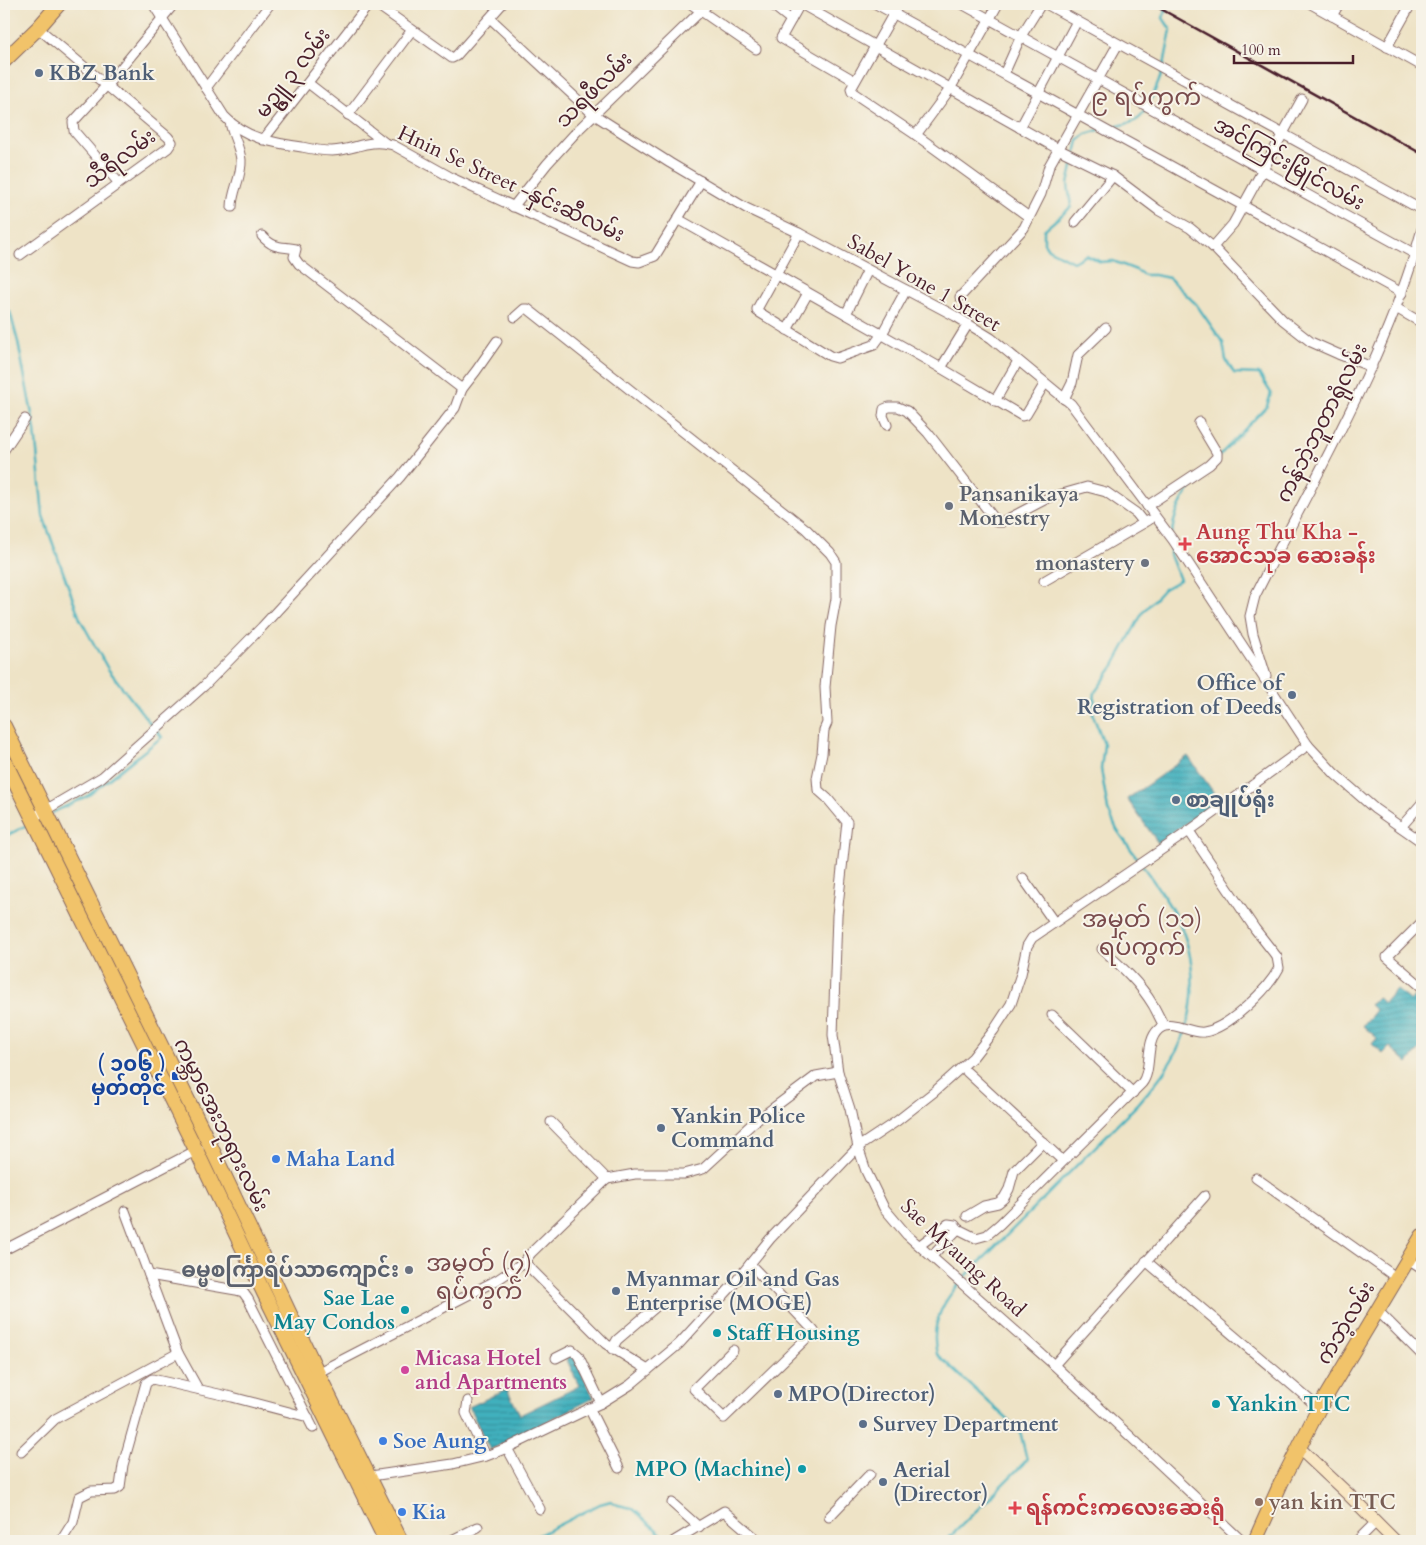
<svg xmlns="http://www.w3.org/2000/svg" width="1426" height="1545" viewBox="0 0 1426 1545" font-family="Cardo,'Noto Sans Myanmar',serif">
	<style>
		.water { fill: url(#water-rules); stroke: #466874 }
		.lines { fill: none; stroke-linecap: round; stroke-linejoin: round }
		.stream { stroke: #41b0bd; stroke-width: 2.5 }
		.street-casing { stroke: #836461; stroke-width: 11 }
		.secondary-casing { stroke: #836461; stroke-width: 14 }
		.primary-casing { stroke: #836461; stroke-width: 16 }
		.street { stroke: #fff; stroke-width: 9 }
		.secondary { stroke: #f9e7c3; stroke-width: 12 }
		.primary { stroke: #f1c36a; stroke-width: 14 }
		.rail { stroke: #4a1f2b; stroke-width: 2.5 }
		.service-dot { fill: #5c6f8a; stroke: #f7f3e8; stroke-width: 2 }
		.worship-dot { fill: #6b7280; stroke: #f7f3e8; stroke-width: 2 }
		.health-dot { fill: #e0444e; stroke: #f7f3e8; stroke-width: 2 }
		.transit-dot { fill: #1a4fb4; stroke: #f7f3e8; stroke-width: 2 }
		.shop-dot { fill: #3f7fe0; stroke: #f7f3e8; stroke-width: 2 }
		.culture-dot { fill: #0f9aa8; stroke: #f7f3e8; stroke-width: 2 }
		.hotel-dot { fill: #d1479c; stroke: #f7f3e8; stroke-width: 2 }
		.education-dot { fill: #8d6e63; stroke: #f7f3e8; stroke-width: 2 }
		.labels { text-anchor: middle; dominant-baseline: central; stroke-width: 4; stroke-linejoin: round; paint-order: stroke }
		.service-label { font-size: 21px; font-weight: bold; fill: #4e5e75; stroke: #f7f3e8; text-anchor: start }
		.street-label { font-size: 21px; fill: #4a1f2b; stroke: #f7f3e8 }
		.worship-label { font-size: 21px; font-weight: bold; fill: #5b616d; stroke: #f7f3e8; text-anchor: end }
		.health-label { font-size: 21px; font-weight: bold; fill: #be3a42; stroke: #f7f3e8; text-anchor: start }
		.transit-label { font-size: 21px; font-weight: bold; fill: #164399; stroke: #f7f3e8; text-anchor: end }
		.shop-label { font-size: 21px; font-weight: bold; fill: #366cbe; stroke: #f7f3e8; text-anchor: start }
		.culture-label { font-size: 21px; font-weight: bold; fill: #0d838f; stroke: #f7f3e8; text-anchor: end }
		.hotel-label { font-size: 21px; font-weight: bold; fill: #b23c85; stroke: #f7f3e8; text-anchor: start }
		.education-label { font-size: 21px; font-weight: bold; fill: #785e54; stroke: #f7f3e8; text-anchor: start }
		.quarter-label { font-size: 24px; fill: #794b4c; stroke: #f7f3e8 }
	</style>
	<defs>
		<pattern id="water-rules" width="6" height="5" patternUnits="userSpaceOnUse" patternTransform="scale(1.25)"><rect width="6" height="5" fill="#41b0bd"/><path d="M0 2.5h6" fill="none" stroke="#388f9a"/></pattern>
	</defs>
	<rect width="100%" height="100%" fill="#f7f3e8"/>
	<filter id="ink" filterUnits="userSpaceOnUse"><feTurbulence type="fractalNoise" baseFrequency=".02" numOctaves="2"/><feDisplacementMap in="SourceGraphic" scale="10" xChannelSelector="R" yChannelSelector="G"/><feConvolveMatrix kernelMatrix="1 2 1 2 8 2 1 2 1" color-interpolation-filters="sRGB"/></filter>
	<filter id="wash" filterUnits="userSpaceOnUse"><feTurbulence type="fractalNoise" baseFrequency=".0096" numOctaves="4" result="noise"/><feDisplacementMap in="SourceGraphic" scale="20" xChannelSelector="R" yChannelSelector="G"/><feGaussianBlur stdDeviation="1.12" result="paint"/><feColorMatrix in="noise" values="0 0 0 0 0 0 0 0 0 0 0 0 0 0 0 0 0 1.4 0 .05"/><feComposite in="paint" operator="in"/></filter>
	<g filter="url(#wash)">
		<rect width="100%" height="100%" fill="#eee3c6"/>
		<g class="water">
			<polygon points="1188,756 1219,800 1158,843 1127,799"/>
			<polygon points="1396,989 1410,1001 1417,993 1422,997 1422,1047 1408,1063 1390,1047 1383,1054 1372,1044 1377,1038 1363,1026 1376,1010 1370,1005 1377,997 1384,1003"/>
			<polygon points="573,1355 594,1398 490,1450 469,1407 507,1389 520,1415 579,1386 566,1358"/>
		</g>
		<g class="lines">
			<g class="stream">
				<polyline points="1164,65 1171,30 1163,18 1168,4"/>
				<path d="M1107 128C1116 126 1134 124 1140 117 1147 110 1160 81 1162 71"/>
				<polyline points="1099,130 1086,134 1078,141 1068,184 1071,207 1044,230 1044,243 1048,249 1073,262 1086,255 1101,262 1113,261 1136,270 1144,275 1155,275 1169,278 1196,304 1223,343 1226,360 1234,373 1259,374 1271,393 1267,406 1219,456"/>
				<polyline points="4,311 10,312 18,342 35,430 43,516 80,619 108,669 153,727"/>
				<path d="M1172 533C1174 511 1187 490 1202 474"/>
				<polyline points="52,813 89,795 162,737 157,731"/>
				<polyline points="4,837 29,824"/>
				<polyline points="1140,862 1117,830 1108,810 1101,769 1104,744 1093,715 1095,692 1113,667 1143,612 1164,589 1180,580 1170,555 1171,544"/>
				<path d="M962 1280 1138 1104C1154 1085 1170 1067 1180 1044 1197 1007 1197 958 1178 921 1169 902 1155 884 1143 866"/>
				<polyline points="527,1541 600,1504 611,1501 618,1505 632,1508 669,1541"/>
				<path d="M946 1541 1027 1460 1020 1431 937 1354C930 1327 941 1304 959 1284"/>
			</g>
		</g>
	</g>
	<g filter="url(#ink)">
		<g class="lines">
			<defs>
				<g id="street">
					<path d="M153 4 224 116C244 138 273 143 302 147 311 149 322 151 332 151 356 150 367 138 393 145L454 179 632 261 639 262 655 256 701 181"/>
					<polyline points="376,4 452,58 456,56 502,4"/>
					<polyline points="691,4 756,49"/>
					<polyline points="771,4 791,20"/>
					<polyline points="800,4 781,38 855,81"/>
					<polyline points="801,4 1058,149 1113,176 1158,210 1190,228 1213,247 1283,320 1311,342 1338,354 1372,367"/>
					<polyline points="876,4 1402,293"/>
					<polyline points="899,4 851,89 852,92 916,135 1029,217"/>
					<polyline points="962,4 1415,254"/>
					<polyline points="1046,4 1422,210"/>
					<polyline points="1311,4 1422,66"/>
					<polyline points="1332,16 1339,4"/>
					<polyline points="490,18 593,114 670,163 746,208 799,233 955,316 991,338 1071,404 1173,540 1308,745 1335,774 1375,809 1422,842"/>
					<polyline points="1387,47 1411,4"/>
					<polyline points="1004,74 1021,36 1041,4"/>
					<polyline points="308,83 384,142"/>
					<polyline points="206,88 270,4"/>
					<polyline points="348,115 412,30"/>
					<path d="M230 122C232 135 240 147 241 160 242 177 232 191 232 207"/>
					<polyline points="1020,128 1077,21"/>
					<polyline points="916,135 950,89 998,4"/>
					<polyline points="263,140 369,4"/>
					<polyline points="118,182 74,131 73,122 107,85 174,4"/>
					<polyline points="513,207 547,164 579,129 708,4"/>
					<polyline points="678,219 941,368 1022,416 1026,415 1045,383"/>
					<polyline points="1075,222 1113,176"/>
					<polyline points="799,233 757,309 757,311 830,356 837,358 874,345 882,334 906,290"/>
					<path d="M262 236C274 249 280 246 296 249L294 257 299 264 462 389"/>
					<polyline points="1213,247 1233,224 1302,99"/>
					<polyline points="20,255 168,148 172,142 168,137 38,28"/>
					<polyline points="960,297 1024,228 1041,194 1049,166 1118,44"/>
					<polyline points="1396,308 1422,323"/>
					<polyline points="846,314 868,270"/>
					<polyline points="515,317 524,309 528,309 806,529 830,553 836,562 836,599 831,626 825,687 827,723 824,730 822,754 817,778 818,790 827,798 847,822 837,915 833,1035 838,1072 850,1109 858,1147 866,1171 884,1208 907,1235 1054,1365 1242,1541"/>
					<polyline points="787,330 808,293"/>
					<polyline points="941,368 968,324"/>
					<polyline points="1064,399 1072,383 1078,355 1106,328"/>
					<polyline points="995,401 1018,361"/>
					<polyline points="887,425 883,416 884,409 889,407 898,407 907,411 928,433 997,522 1002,522 1048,498 1087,487 1106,492 1136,513 1144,523"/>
					<polyline points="4,450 25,419"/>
					<polyline points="1147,506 1209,465 1217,457 1217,453 1199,423 1200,422"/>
					<polyline points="1044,581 1149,520"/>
					<path d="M1266 676 1253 634 1250 616 1255 596C1315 476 1386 359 1422 229"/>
					<polyline points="32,818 102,777 204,686 262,627 400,477 455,408 462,389 476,371 497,341"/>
					<polyline points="1401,827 1422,803"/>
					<polyline points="1023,878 1054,922"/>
					<polyline points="1422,922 1387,957 1422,987"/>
					<path d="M1102 949C1121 966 1140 983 1153 1005 1157 1012 1160 1019 1164 1026"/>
					<polyline points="1052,1015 1133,1093"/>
					<polyline points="967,1072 1063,1161"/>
					<polyline points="551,1122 607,1179 635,1174 684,1174 703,1169 753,1123 816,1076 838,1072"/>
					<polyline points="1256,1178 1397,1278"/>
					<polyline points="967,1216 984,1206 998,1203 1004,1198 1009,1189 1014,1171 1043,1142"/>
					<path d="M920 1245 948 1224 955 1225 958 1229 976 1238 987 1235 1000 1224 1142 1083C1153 1069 1144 1042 1159 1029 1171 1019 1191 1034 1204 1032 1229 1028 1268 989 1279 968L1277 957 1255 929 1189 831"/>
					<polyline points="4,1250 199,1149"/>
					<polyline points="932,1256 958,1229"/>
					<polyline points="1408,1260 1422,1269"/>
					<polyline points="1146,1261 1319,1408"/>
					<polyline points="524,1262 606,1344 648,1370"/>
					<polyline points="149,1275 236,1290 243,1292 248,1299 313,1428"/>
					<polyline points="1378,1311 1422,1355"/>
					<polyline points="612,1349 617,1340 658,1305"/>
					<polyline points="733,1350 694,1389 724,1418 814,1331 750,1264"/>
					<polyline points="178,1353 198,1389"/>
					<polyline points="556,1358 572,1350 578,1355 601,1403"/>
					<polyline points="1054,1365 1205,1196"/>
					<polyline points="313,1375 497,1280 524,1262 531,1253 607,1179"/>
					<polyline points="468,1401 466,1413 486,1456"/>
					<polyline points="589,1408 619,1468"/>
					<polyline points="507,1448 540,1509"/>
					<polyline points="21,1452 55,1419 178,1353 125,1211"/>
					<polyline points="364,1477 453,1464 486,1456 507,1448 601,1403 630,1385 679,1344 733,1285 770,1239 858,1147 897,1121 934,1092 973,1057 994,1030 1011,1004 1021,974 1027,946 1032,938 1189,831 1308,745"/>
					<polyline points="672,1503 699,1527"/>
					<polyline points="829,1517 870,1474"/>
					<polyline points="61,1541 73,1522 79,1497 91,1491 115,1490 120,1487 123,1465 146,1383 152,1379 232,1397 308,1417"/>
					<polyline points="450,1541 478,1527"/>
					<polyline points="674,1541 724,1511 759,1541"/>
					<polyline points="1357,1541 1376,1522"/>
				</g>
				<polyline id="secondary" points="1299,1448 1348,1494 1395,1541"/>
				<g id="primary">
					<polyline points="4,61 38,28 59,4"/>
					<polyline points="4,726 209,1143 322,1382 401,1541"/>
					<polyline points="4,760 196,1150 264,1293 386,1541"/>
					<polyline points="1255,1541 1281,1483 1319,1408 1422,1236"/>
				</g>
			</defs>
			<use href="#street" class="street-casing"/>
			<use href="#secondary" class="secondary-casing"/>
			<use href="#primary" class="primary-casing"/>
			<use href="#street" class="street"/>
			<use href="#secondary" class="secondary"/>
			<use href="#primary" class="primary"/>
			<polyline class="rail" points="1152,4 1422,154"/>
		</g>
	</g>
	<g class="service-dot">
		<circle cx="39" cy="73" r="5"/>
		<circle cx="1292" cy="695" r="5"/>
		<circle cx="1176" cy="800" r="5"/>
		<circle cx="661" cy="1128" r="5"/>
		<circle cx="616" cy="1291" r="5"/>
		<circle cx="778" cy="1394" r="5"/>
		<circle cx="863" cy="1424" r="5"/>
		<circle cx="883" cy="1482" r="5"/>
	</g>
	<g class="worship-dot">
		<circle cx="949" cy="506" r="5"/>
		<circle cx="1145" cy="563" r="5"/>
		<circle cx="409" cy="1270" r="5"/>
	</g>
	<g class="health-dot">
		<path d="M1182.5 536.5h5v5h5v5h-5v5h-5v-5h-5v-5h5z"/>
		<path d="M1012.5 1500.5h5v5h5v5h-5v5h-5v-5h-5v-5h5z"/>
	</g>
	<rect class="transit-dot" x="171" y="1071" width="10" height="10" rx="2.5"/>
	<g class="shop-dot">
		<circle cx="276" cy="1159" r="5"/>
		<circle cx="383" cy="1441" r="5"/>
		<circle cx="402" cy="1512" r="5"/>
	</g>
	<g class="culture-dot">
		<circle cx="405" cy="1310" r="5"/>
		<circle cx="717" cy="1333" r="5"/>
		<circle cx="1216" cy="1404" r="5"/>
		<circle cx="802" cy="1469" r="5"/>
	</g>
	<circle class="hotel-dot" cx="405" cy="1370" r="5"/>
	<circle class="education-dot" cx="1259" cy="1502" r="5"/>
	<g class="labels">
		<g class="service-label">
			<text x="49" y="73">KBZ Bank</text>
			<text x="1282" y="683" text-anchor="end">Office of<tspan x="1282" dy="24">Registration of Deeds</tspan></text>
			<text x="1186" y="800">စာချုပ်ရုံး</text>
			<text x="671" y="1116">Yankin Police<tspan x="671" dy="24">Command</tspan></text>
			<text x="626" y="1279">Myanmar Oil and Gas<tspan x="626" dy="24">Enterprise (MOGE)</tspan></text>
			<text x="788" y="1394">MPO(Director)</text>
			<text x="873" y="1424">Survey Department</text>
			<text x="893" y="1470">Aerial<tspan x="893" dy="24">(Director)</tspan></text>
		</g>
		<g class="street-label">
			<text transform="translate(293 73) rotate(-52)">မဥ္ဇူ ၃ လမ်း</text>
			<text transform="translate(594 90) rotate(-45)">သရဖီလမ်း</text>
			<text transform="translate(120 159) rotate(-37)">သီရီလမ်း</text>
			<text transform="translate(1289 164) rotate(29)">အင်ကြင်းမြိုင်လမ်း</text>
			<text transform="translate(511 184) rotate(25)">Hnin Se Street -နှင်းဆီလမ်း</text>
			<text transform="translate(924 283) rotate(30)">Sabel Yone 1 Street</text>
			<text transform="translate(1322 423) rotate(-63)">ကန်ဘဲ့ဘူတာရုံလမ်း</text>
			<text transform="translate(221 1125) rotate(64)">ကမ္ဘာအေးဘုရားလမ်း</text>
			<text transform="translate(963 1258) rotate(43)">Sae Myaung Road</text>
			<text transform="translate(1346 1323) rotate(-59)">ကံဘဲ့လမ်း</text>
		</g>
		<g class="worship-label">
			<text x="959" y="494" text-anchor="start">Pansanikaya<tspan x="959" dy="24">Monestry</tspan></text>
			<text x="1135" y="563">monastery</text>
			<text x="399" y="1270">ဓမ္မစင်္ကြာရိပ်သာကျောင်း</text>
		</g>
		<g class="health-label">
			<text x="1196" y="532">Aung Thu Kha -<tspan x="1196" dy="24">အောင်သုခ ဆေးခန်း</tspan></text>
			<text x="1026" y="1508">ရန်ကင်းကလေးဆေးရုံ</text>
		</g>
		<g class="transit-label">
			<text x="166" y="1064">( ၁၀၆ )<tspan x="166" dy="24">မှတ်တိုင်</tspan></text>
		</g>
		<g class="shop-label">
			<text x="286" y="1159">Maha Land</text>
			<text x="393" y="1441">Soe Aung</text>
			<text x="412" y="1512">Kia</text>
		</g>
		<g class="culture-label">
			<text x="395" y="1298">Sae Lae<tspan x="395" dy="24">May Condos</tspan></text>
			<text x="727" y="1333" text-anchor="start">Staff Housing</text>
			<text x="1226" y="1404" text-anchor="start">Yankin TTC</text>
			<text x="792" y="1469">MPO (Machine)</text>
		</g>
		<g class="hotel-label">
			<text x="415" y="1358">Micasa Hotel<tspan x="415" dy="24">and Apartments</tspan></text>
		</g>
		<g class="education-label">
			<text x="1269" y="1502">yan kin TTC</text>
		</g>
		<g class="quarter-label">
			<text x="1146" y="97">၉ ရပ်ကွက်</text>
			<text x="1142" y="919">အမှတ် (၁၁)<tspan x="1142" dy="28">ရပ်ကွက်</tspan></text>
			<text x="479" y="1263">အမှတ် (၇)<tspan x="479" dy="28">ရပ်ကွက်</tspan></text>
		</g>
	</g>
	<rect width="1426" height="1545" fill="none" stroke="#f7f3e8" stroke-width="20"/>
	<path d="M1234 55v8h119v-8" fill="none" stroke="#4a1f2b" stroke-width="2.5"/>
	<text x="1241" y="55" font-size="15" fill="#4a1f2b" stroke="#f7f3e8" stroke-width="4" paint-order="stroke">100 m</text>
</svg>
